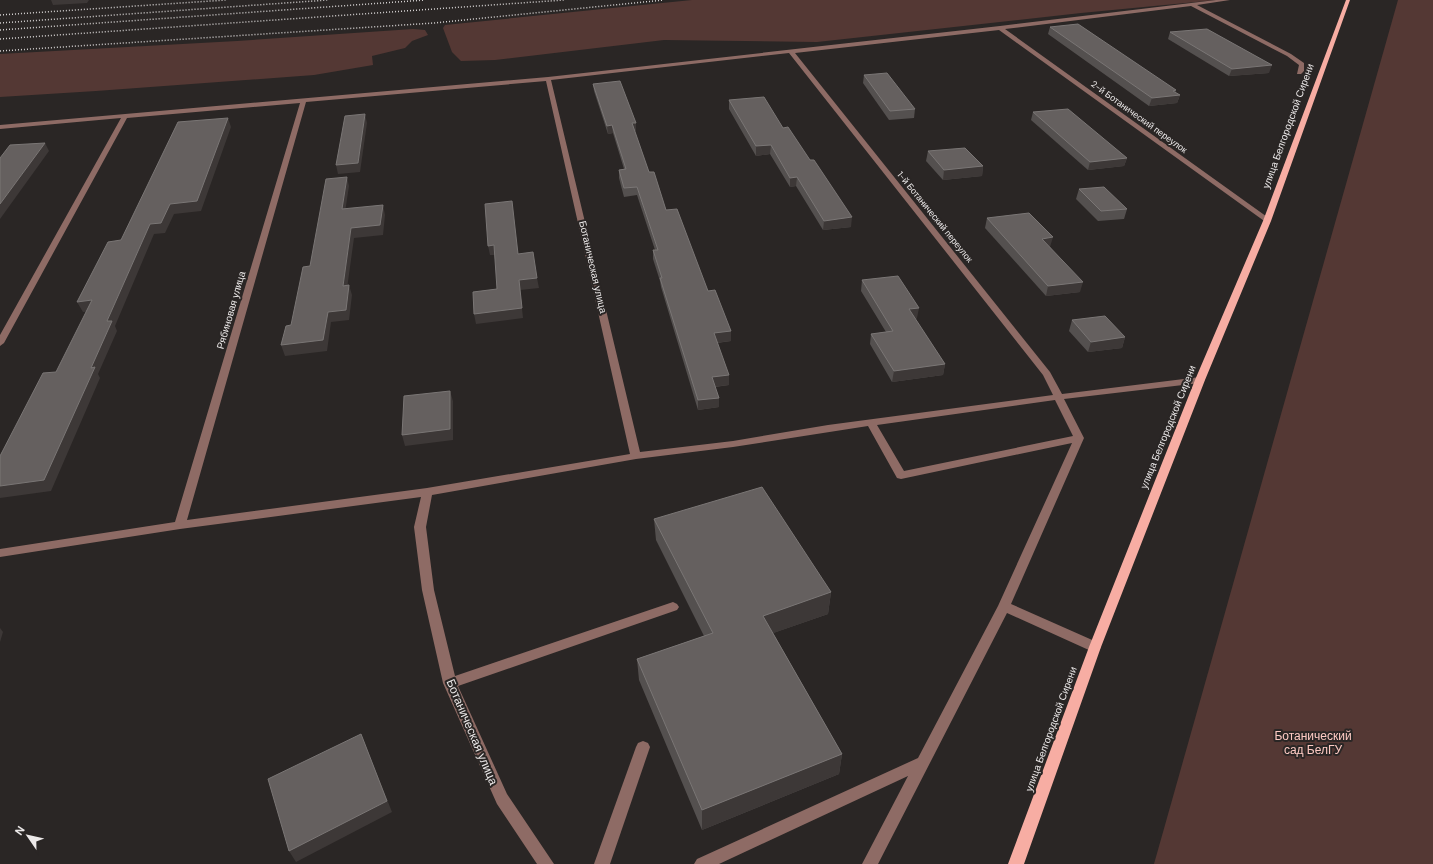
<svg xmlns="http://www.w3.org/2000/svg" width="1433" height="864" viewBox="0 0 1433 864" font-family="'DM Sans',sans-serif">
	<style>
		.green { fill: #543834 }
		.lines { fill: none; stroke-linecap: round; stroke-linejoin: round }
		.minor { fill: #8e6b65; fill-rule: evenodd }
		.major { fill: #f7ada3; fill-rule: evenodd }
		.rail { stroke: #d5d2d2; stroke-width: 1.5; stroke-dasharray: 1 2; stroke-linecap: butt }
		.wall { fill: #54504f }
		.shaded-wall { fill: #3d3837 }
		.building { fill: #65605f; stroke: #7a7675 }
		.labels { text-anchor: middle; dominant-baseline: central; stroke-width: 4; stroke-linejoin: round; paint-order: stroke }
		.far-street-label { font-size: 9px; fill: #ece9e9; stroke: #2a2625 }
		.street-label { font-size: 10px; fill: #ece9e9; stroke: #2a2625 }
		.near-street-label { font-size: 12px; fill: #ece9e9; stroke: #2a2625 }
		.near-park-label { font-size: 12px; fill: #fdcac3; stroke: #2a2625 }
	</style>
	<rect width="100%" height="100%" fill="#2a2625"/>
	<g class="green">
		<polygon points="692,0 1217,0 1081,13 817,42 664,40 495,60 461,61 452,52 443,28 445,25"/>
		<polygon points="1398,0 1433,0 1433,864 1154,864"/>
		<polygon points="413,29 425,30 428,35 412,41 405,48 372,56 373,65 314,75 96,91 0,97 0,54 237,41"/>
	</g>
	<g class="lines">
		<g class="minor">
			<path d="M1216 0H1230L1197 5 1291 54 1304 63V71L1301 74H1297L1299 65 1287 56 1191 6 1005 29 1270 219 1271 221 1267 223 999 30 795 53 1050 372 1062 394 1200 377 1205 380 1200 383 1064 399 1084 438 1011 604 1099 643 1101 647 1099 651 1095 652 1091 651 1007 613 878 864H862L908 776 719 864H694L697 859 918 758 998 606 1072 443 901 479 897 478 868 426 733 447 636 459 432 495 426 527 434 590 455 676 673 602 677 604 679 607 677 610 458 686 507 794 554 864H537L497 804 443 683 422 590 414 527 421 497 180 529 0 557V549L175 522 300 103 127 118 4 343 0 346V335L121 118 0 129V125L548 77 1000 26ZM789 53 1043 375 1053 395 828 425 733 441 640 452 551 80ZM546 81 630 454 427 488 187 520 306 102ZM1055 400 1073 436 904 471 877 425Z"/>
			<polygon points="643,741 648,743 650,747 610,864 594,864 636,747 638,743"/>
		</g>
		<polygon class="major" points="1346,0 1350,0 1271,221 1205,380 1101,647 1024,864 1008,864 1089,647 1195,380 1263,221"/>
		<g class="rail">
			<polyline points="0,15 226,0"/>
			<polyline points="0,23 328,0"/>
			<polyline points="0,30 425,0"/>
			<polyline points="0,39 564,0"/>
			<polyline points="0,51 434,23 664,0"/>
		</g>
	</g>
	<g class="wall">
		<polygon points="1050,27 1176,90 1176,93 1180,95 1177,103 1149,106 1048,34"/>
		<polygon points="1170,32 1269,73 1229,76 1168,39"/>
		<polygon points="864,75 915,109 914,118 889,120 863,83"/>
		<polygon points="593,84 636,123 636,131 634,131 649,172 666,210 708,291 731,331 731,341 717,343 729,385 715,387 719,398 719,407 698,410 661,287 660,281 653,259 653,250 655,250 637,195 624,197 619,178 619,170 624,169 613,133 608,134 594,91"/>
		<polygon points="729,100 783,128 851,227 823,230 796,186 790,187 770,154 756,156 729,109"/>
		<polygon points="1033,112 1127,158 1124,166 1088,170 1031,120"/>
		<polygon points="928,151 983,166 982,176 943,180 926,161"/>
		<polygon points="1079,189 1127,209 1124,219 1098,221 1076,199"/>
		<polygon points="987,218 1050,247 1080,292 1046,296 985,228"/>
		<polygon points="862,280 917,318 915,319 945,364 943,375 892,382 870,344 871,334 886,332 861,291"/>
		<polygon points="1072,320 1125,337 1122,348 1088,352 1069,331"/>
		<polygon points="654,519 831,592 828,614 773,633 842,754 839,774 702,830 639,680 637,659 704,636 656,540"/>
	</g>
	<g class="shaded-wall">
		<polygon points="51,0 89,0 87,3 53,5"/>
		<polygon points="1272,65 1269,73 1229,76 1232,69"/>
		<polygon points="1176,90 1175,96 1180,95 1177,103 1149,106 1152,98"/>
		<polygon points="365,114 367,123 360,172 338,174 336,165"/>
		<polygon points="228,118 231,127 201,211 174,214 165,233 154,234 115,326 117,331 98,374 100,378 51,491 0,498 0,486 91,368 107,321 150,224 170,204"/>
		<polygon points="632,123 636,123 636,131 632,132"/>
		<polygon points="612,125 613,133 608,134 607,126"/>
		<polygon points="45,143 49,151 0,219 0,204"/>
		<polygon points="771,145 770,154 756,156 756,146"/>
		<polygon points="1127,158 1124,166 1088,170 1090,162"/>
		<polygon points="983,166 982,176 943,180 944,170"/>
		<polygon points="347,177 349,186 344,219 342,209"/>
		<polygon points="797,177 796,186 790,187 790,178"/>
		<polygon points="383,205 385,215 383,235 354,238 346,296 343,286 351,228"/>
		<polygon points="852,217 851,227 823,230 824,221"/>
		<polygon points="1053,237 1050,247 1042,239"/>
		<polygon points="494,245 495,255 490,255 488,246"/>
		<polygon points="537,278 539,288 520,290 523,318 476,324 474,314 519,280"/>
		<polygon points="1083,282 1080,292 1046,296 1048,286"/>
		<polygon points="349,285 352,295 349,320 331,322 327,351 285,356 281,345"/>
		<polygon points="92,300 97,311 83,312 77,302"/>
		<polygon points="919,308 917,318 907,320 909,309"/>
		<polygon points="731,331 731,341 714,343 714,333"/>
		<polygon points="1125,337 1122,348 1088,352 1091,342"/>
		<polygon points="945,364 943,375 892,382 894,371"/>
		<polygon points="729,375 729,385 712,387 712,377"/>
		<polygon points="450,391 453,401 453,440 405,446 402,435"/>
		<polygon points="719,398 719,407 698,410 698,400"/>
		<polygon points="831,592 828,614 762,637 763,616"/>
		<polygon points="0,628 3,632 0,642"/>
		<polygon points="361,734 392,812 296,862 289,851"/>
		<polygon points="842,754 839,774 702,830 702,810"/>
	</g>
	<g class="building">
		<polygon points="1078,24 1176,90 1173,91 1180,95 1152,98 1050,27"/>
		<polygon points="1207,29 1272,65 1232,69 1170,32"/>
		<polygon points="887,73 915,109 890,111 864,75"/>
		<polygon points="620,81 636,123 632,123 649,172 654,172 666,210 677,209 708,291 715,290 731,331 714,333 729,375 712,377 719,398 698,400 660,278 662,278 653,250 658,250 637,187 624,188 619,170 626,169 612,125 607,126 593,84"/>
		<polygon points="764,97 783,128 788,127 810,160 814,160 852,217 824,221 797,177 790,178 771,145 756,146 729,100"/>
		<polygon points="1068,109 1127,158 1090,162 1033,112"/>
		<polygon points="365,114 358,163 336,165 345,116"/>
		<polygon points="228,118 197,201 170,204 161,223 150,224 107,321 112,321 91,368 95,367 44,480 0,486 0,456 43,373 56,372 92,300 77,302 108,242 121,240 178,122"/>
		<polygon points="45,143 0,204 0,158 10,145"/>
		<polygon points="965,148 983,166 944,170 928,151"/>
		<polygon points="347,177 342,209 383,205 380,225 351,228 343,286 349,285 346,310 328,312 323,340 281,345 286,326 291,325 303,267 310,266 326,179"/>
		<polygon points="1104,187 1127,209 1101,211 1079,189"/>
		<polygon points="512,201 518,254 533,252 537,278 519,280 522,308 474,314 473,292 497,289 494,245 488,246 485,204"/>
		<polygon points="1029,213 1053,237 1042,239 1083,282 1048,286 987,218"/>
		<polygon points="898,276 919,308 909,309 945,364 894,371 871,334 893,331 862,280"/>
		<polygon points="1105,316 1125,337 1091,342 1072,320"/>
		<polygon points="450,391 450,429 402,435 404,396"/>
		<polygon points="762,487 831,592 763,616 842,754 702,810 637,659 713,633 654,519"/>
		<polygon points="361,734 387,801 289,851 268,779"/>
	</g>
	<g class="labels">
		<g class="far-street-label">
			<text transform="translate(1139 117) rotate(36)">2-й Ботанический переулок</text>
			<text transform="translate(935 217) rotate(51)">1-й Ботанический переулок</text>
		</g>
		<g class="street-label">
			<text transform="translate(1288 126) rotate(-70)">улица Белгородской Сирени</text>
			<text transform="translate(593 267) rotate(77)">Ботаническая улица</text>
			<text transform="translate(231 310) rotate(-74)">Рябиновая улица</text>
			<text transform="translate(1168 427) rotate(-68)">улица Белгородской Сирени</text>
			<text transform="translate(1051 729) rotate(-70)">улица Белгородской Сирени</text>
		</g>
		<g class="near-street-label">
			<text transform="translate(472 732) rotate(67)">Ботаническая улица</text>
		</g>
		<g class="near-park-label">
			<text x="1313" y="736">Ботанический<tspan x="1313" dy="14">сад БелГУ</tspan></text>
		</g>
	</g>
	<g transform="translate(28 836) rotate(304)" stroke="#2a2625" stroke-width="3" paint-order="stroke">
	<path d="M0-3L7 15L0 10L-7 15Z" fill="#ece9e9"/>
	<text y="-6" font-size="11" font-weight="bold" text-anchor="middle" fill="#ece9e9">N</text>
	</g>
</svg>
